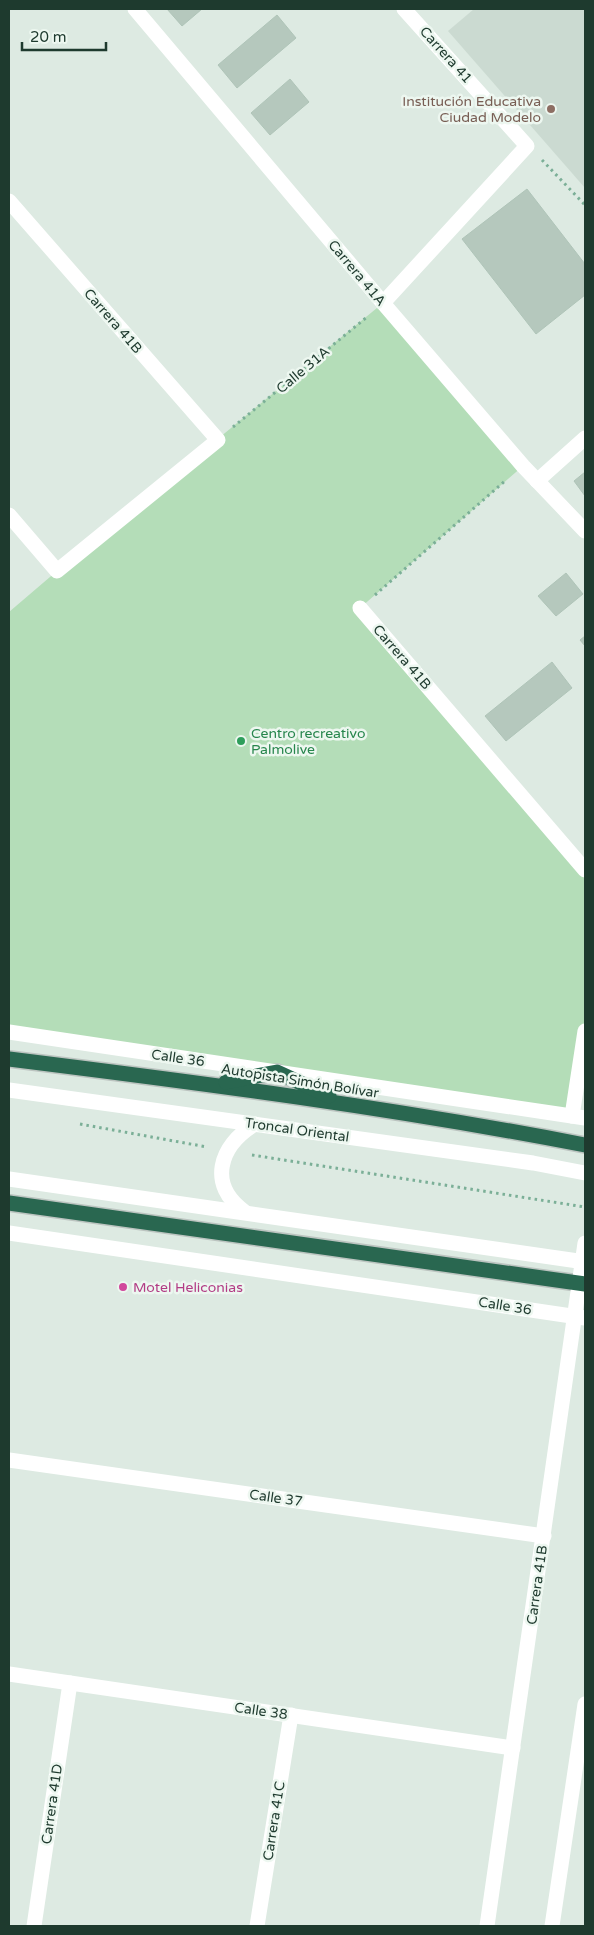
<svg xmlns="http://www.w3.org/2000/svg" width="594" height="1935" viewBox="0 0 594 1935" font-family="'Varela Round',sans-serif">
	<style>
		.built { fill: #cbdad1 }
		.green { fill: #b4ddb8 }
		.building { fill: #b5c8bd; stroke: #afc4b8 }
		.lines { fill: none; stroke-linecap: round; stroke-linejoin: round }
		.highway-casing { stroke: #bcc4c0; stroke-width: 18 }
		.path { stroke: #7baf97; stroke-width: 3; stroke-dasharray: 2.5 4; stroke-linecap: butt }
		.minor { stroke: #fff; stroke-width: 15 }
		.highway { stroke: #296750; stroke-width: 15 }
		.education-dot { fill: #8d6e63; stroke: #edf7f0; stroke-width: 2 }
		.leisure-dot { fill: #2e9e5b; stroke: #edf7f0; stroke-width: 2 }
		.hotel-dot { fill: #d1479c; stroke: #edf7f0; stroke-width: 2 }
		.labels { text-anchor: middle; dominant-baseline: central; stroke-width: 5; stroke-linejoin: round; paint-order: stroke }
		.street-label { font-size: 14px; fill: #1e3a2e; stroke: #edf7f0 }
		.education-label { font-size: 14px; fill: #785e54; stroke: #edf7f0; text-anchor: end }
		.leisure-label { font-size: 14px; fill: #27864d; stroke: #edf7f0; text-anchor: start }
		.hotel-label { font-size: 14px; fill: #b23c85; stroke: #edf7f0; text-anchor: start }
	</style>
	<rect width="100%" height="100%" fill="#ddeae2"/>
	<polygon class="built" points="474,9 585,9 585,188 448,31"/>
	<polygon class="green" points="383,303 523,466 360,608 585,870 585,1031 572,1116 9,1032 9,612 57,571"/>
	<g class="building">
		<polygon points="167,9 202,9 182,26"/>
		<polygon points="277,15 296,38 237,88 218,65"/>
		<polygon points="290,79 309,102 270,135 251,113"/>
		<polygon points="527,189 585,264 585,295 536,334 462,239"/>
		<polygon points="585,472 585,496 574,481"/>
		<polygon points="566,573 583,594 556,616 538,596"/>
		<polygon points="585,636 585,646 580,640"/>
		<polygon points="552,662 572,688 506,741 485,716"/>
	</g>
	<g class="lines">
		<defs>
			<g id="highway">
				<path d="M9 1059C202 1083 394 1108 585 1145"/>
				<polyline points="226,1082 277,1072 329,1096"/>
				<polyline points="9,1203 585,1284"/>
			</g>
		</defs>
		<use href="#highway" class="highway-casing"/>
		<g class="path">
			<polyline points="542,160 585,205"/>
			<polyline points="233,427 367,317"/>
			<polyline points="375,595 506,480"/>
			<polyline points="80,1124 207,1147"/>
			<polyline points="252,1155 585,1207"/>
		</g>
		<g class="minor">
			<polyline points="135,9 383,303 523,466 585,531"/>
			<polyline points="9,201 218,440 57,571 9,515"/>
			<polyline points="383,303 527,146 404,9"/>
			<polyline points="537,481 585,438"/>
			<polyline points="360,608 585,870"/>
			<polyline points="9,1032 585,1118"/>
			<polyline points="9,1090 533,1163 585,1173"/>
			<polyline points="572,1116 585,1031"/>
			<polyline points="9,1179 585,1262"/>
			<path d="M245 1212C207 1185 219 1146 255 1124"/>
			<polyline points="9,1233 585,1318"/>
			<polyline points="9,1460 544,1536"/>
			<polyline points="9,1674 513,1748"/>
			<polyline points="34,1926 70,1683"/>
			<polyline points="257,1926 291,1715"/>
			<polyline points="487,1926 585,1243"/>
			<polyline points="552,1926 585,1704"/>
		</g>
		<use href="#highway" class="highway"/>
	</g>
	<circle class="education-dot" cx="551" cy="109" r="5"/>
	<circle class="leisure-dot" cx="241" cy="741" r="5"/>
	<circle class="hotel-dot" cx="123" cy="1287" r="5"/>
	<g class="labels">
		<g class="street-label">
			<text transform="translate(446 55) rotate(48)">Carrera 41</text>
			<text transform="translate(357 273) rotate(50)">Carrera 41A</text>
			<text transform="translate(113 321) rotate(49)">Carrera 41B</text>
			<text transform="translate(303 370) rotate(-40)">Calle 31A</text>
			<text transform="translate(402 657) rotate(49)">Carrera 41B</text>
			<text transform="translate(178 1058) rotate(8)">Calle 36</text>
			<text transform="translate(300 1081) rotate(9)">Autopista Simón Bolívar</text>
			<text transform="translate(297 1130) rotate(8)">Troncal Oriental</text>
			<text transform="translate(505 1306) rotate(9)">Calle 36</text>
			<text transform="translate(276 1498) rotate(8)">Calle 37</text>
			<text transform="translate(537 1585) rotate(-82)">Carrera 41B</text>
			<text transform="translate(261 1711) rotate(8)">Calle 38</text>
			<text transform="translate(52 1804) rotate(-82)">Carrera 41D</text>
			<text transform="translate(274 1821) rotate(-81)">Carrera 41C</text>
		</g>
		<g class="education-label">
			<text x="541" y="101">Institución Educativa<tspan x="541" dy="16">Ciudad Modelo</tspan></text>
		</g>
		<g class="leisure-label">
			<text x="251" y="733">Centro recreativo<tspan x="251" dy="16">Palmolive</tspan></text>
		</g>
		<g class="hotel-label">
			<text x="133" y="1287">Motel Heliconias</text>
		</g>
	</g>
	<rect width="594" height="1935" fill="none" stroke="#1e3a2e" stroke-width="20"/>
	<path d="M22 42v8h84v-8" fill="none" stroke="#1e3a2e" stroke-width="2.5"/>
	<text x="30" y="42" font-size="15" fill="#1e3a2e" stroke="#edf7f0" stroke-width="4" paint-order="stroke">20 m</text>
</svg>
